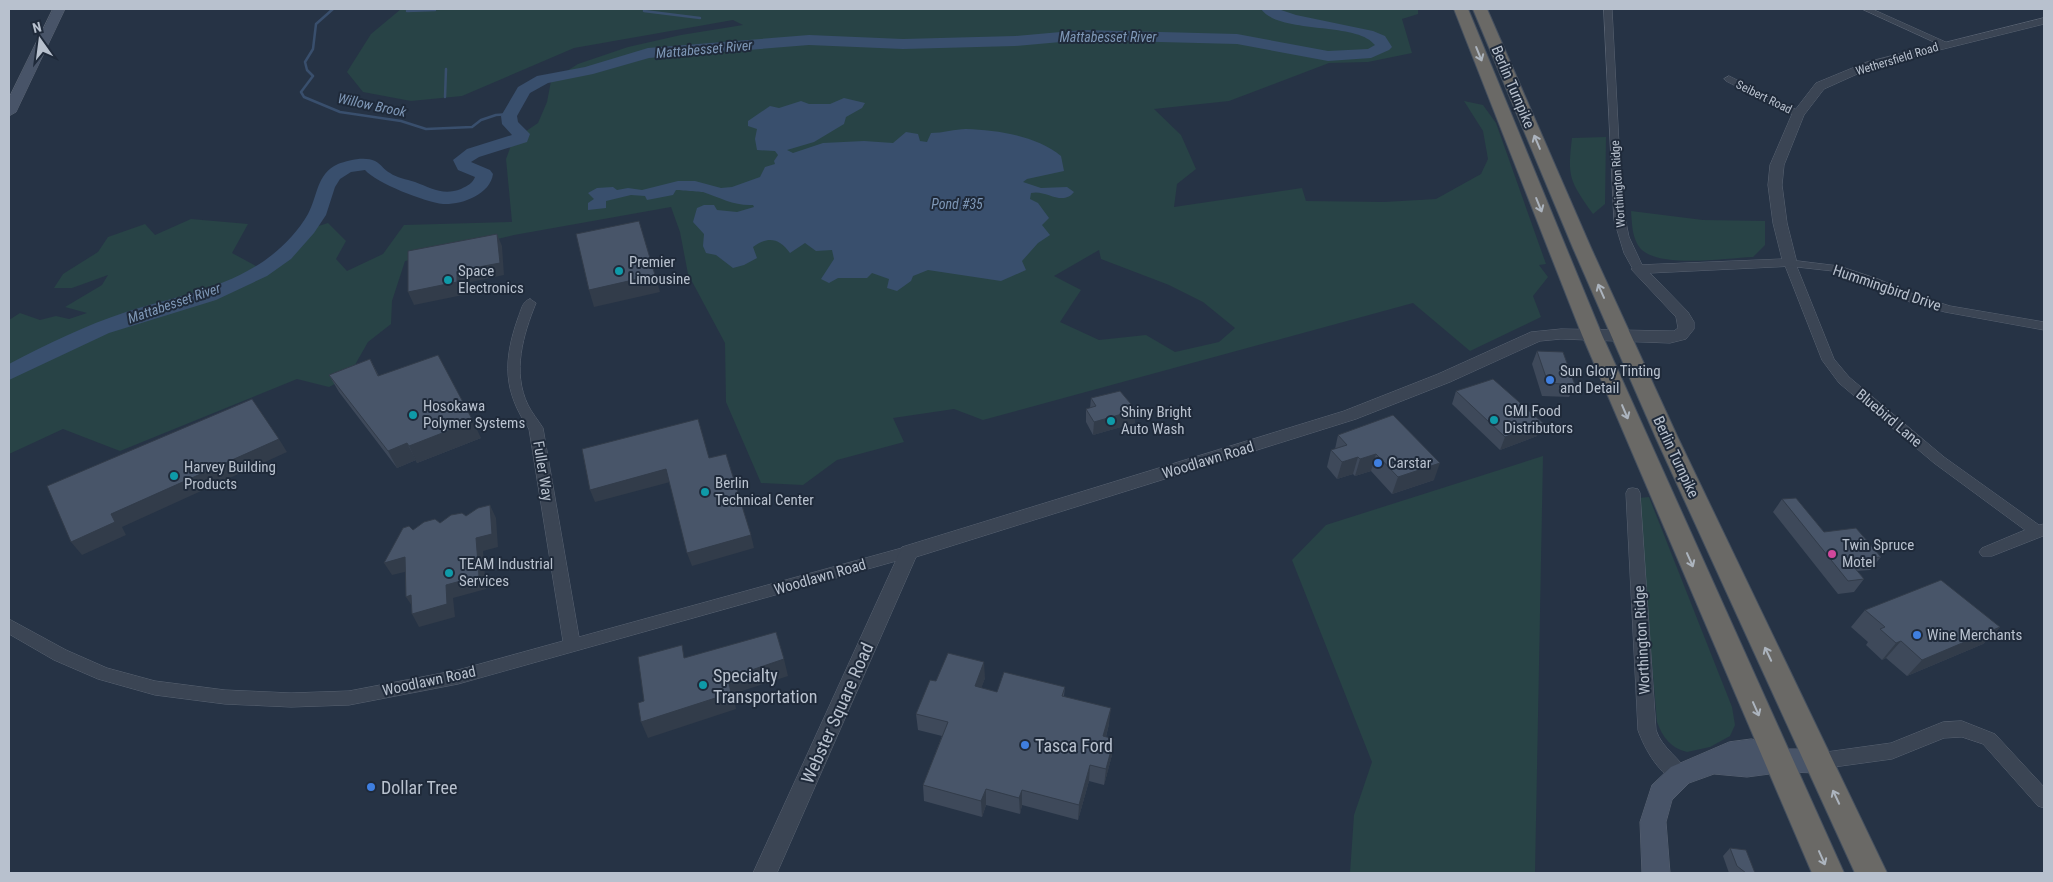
<svg xmlns="http://www.w3.org/2000/svg" width="2053" height="882" viewBox="0 0 2053 882" font-family="'Roboto Condensed',sans-serif">
	<style>
		.green { fill: #284346; fill-rule: evenodd }
		.water { fill: #394f6d }
		.lines { fill: none; stroke-linecap: round; stroke-linejoin: round }
		.stream { stroke: #394f6d; stroke-width: 2.5 }
		.river { fill: #394f6d; fill-rule: evenodd }
		.minor-casing { stroke: #596372; stroke-width: 1 }
		.tertiary-casing { stroke: #596372; stroke-width: 1 }
		.secondary-casing { stroke: #596372; stroke-width: 1 }
		.trunk-casing { stroke: #45505f; stroke-width: 2 }
		.minor { fill: #3b4554; fill-rule: evenodd }
		.tertiary { fill: #3b4554; fill-rule: evenodd }
		.secondary { fill: #485468; fill-rule: evenodd }
		.trunk { fill: #6a6966; fill-rule: evenodd }
		.wall { fill: #3e495a }
		.shaded-wall { fill: #323c4a }
		.building { fill: #485569; stroke: #323c4a }
		.oneway { stroke: #acb4be }
		.culture-dot { fill: #0f9aa8; stroke: #1f2a3a; stroke-width: 2 }
		.shop-dot { fill: #3f7fe0; stroke: #1f2a3a; stroke-width: 2 }
		.hotel-dot { fill: #d1479c; stroke: #1f2a3a; stroke-width: 2 }
		.labels { text-anchor: middle; dominant-baseline: central; stroke-width: 4; stroke-linejoin: round; paint-order: stroke }
		.far-street-label { font-size: 12px; fill: #b8c1ce; stroke: #1f2a3a }
		.far-water-label { font-size: 14px; font-style: italic; fill: #7e97b6; stroke: #1f2a3a }
		.street-label { font-size: 15px; fill: #b8c1ce; stroke: #1f2a3a }
		.poi-label { font-size: 15px; fill: #b8c1ce; stroke: #1f2a3a; text-anchor: start }
		.near-poi-label { font-size: 18px; fill: #b8c1ce; stroke: #1f2a3a; text-anchor: start }
		.near-street-label { font-size: 18px; fill: #b8c1ce; stroke: #1f2a3a }
	</style>
	<rect width="100%" height="100%" fill="#263345"/>
	<g class="green">
		<path d="M401 9H1418V14L1402 19 1412 53 1368 62 1329 63 1229 101 1154 109 1181 135 1196 169 1177 184 1174 207 1302 188 1306 201 1384 202 1436 199 1481 174 1488 159 1483 131 1464 101 1483 105 1496 123 1546 264 1539 265 1548 277 1533 296 1541 317 1470 351 1413 303 983 420 954 409 893 418 904 442 837 460 803 485 761 483 726 402 725 343 688 274 680 232 671 207 514 235 405 261 392 301 391 324 368 342 348 377 329 387 297 379 120 451 63 429 9 454V320L20 313 40 320 56 316 69 319 87 313 65 307 102 285 108 275 72 288H54L63 274 98 252 108 237 145 224 155 235 191 219 248 224 232 253 265 271 309 229 328 223 346 241 336 259 347 271 383 254 404 225 512 222 506 159 513 140 538 123 547 102 551 81 578 64 628 47 681 35 743 25 733 20 574 48 462 96 411 101 363 92 347 72 371 34ZM1099 250 1101 259 1169 285 1203 302 1235 328 1219 342 1175 352 1146 335 1099 340 1060 322 1081 290 1054 276Z"/>
		<path d="M1606 137 1605 204 1593 214C1570 181 1567 178 1572 138Z"/>
		<path d="M1631 211 1703 220 1765 221V245L1753 257C1726 258 1658 269 1640 248 1632 238 1632 224 1631 211Z"/>
		<polygon points="1543,456 1535,873 1350,873 1354,815 1372,762 1292,560 1326,525"/>
		<path d="M1649 497 1732 707 1735 725 1730 736 1710 747 1687 752C1671 748 1663 738 1657 722L1638 498Z"/>
	</g>
	<path class="water" d="M844 98 865 103 862 108 846 117 844 124 814 142 787 150 793 153 823 143 864 141 893 143 906 132 918 134 920 141 927 142 931 133C943 133 955 129 966 129 998 130 1036 136 1061 156L1064 171 1027 179 1023 182 1041 188 1067 187 1074 192C1062 207 1046 189 1031 193L1030 199 1038 203 1049 218 1042 225 1050 235 1038 243 1022 261 1026 270 1001 281 928 270 913 276 911 281 897 291 887 288 889 279 872 273 867 278H838L829 283 821 279 834 259 832 250 816 251 805 243 790 253C779 238 768 236 753 247L757 258 744 265 733 268 716 255 706 253 703 246 704 234 693 222 697 208 704 205H714L717 210 737 212 754 207 753 205C734 206 721 198 703 192 701 192 679 190 676 190L673 195 647 200 645 196 631 195 606 201V208L588 210V203L594 199 588 193 597 188 613 187 617 190 628 188 642 190 678 181H695L721 188 732 187 760 177 765 167 775 164 774 161 778 155 775 151 757 150 755 139 757 129 748 126V121L770 106 779 108 801 101 809 104H830Z"/>
	<g class="lines">
		<g class="stream">
			<polyline points="333,9 316,24 313,49 305,62 307,70 313,76 301,92 304,97 340,112 401,121 426,129 472,127 481,120 496,115 510,114"/>
			<polyline points="407,11 435,10"/>
			<polyline points="644,11 700,18"/>
			<polyline points="445,97 446,69"/>
		</g>
		<path class="river" d="M1261 9H1278L1296 15 1373 31 1385 36 1392 47 1389 50 1371 58 1328 61 1237 44 1083 40 1015 46 903 49 809 45 649 58 593 74 548 83 530 93 517 116 518 122 530 134 527 142 479 157 471 162 490 170 493 174C490 195 461 205 443 204 425 202 376 183 365 170L351 172 340 179 335 187 326 215 314 233 291 259 267 276 216 300 109 333 9 380V364C47 344 86 325 126 312 176 296 219 291 264 261 281 249 298 232 308 214 318 196 316 174 338 164 348 160 365 156 375 161 381 164 384 170 390 173 397 178 406 179 415 182 431 188 443 196 461 189 467 186 473 183 475 177L458 170 453 160 467 149 512 135 502 124 501 116 518 87 537 76 585 67 648 48 809 35 903 39 1015 36 1083 30 1237 34 1328 51 1368 49 1375 45C1357 21 1280 35 1261 9Z"/>
		<defs>
			<g id="minor">
				<polygon points="1604,9 1612,9 1622,203 1629,237 1644,269 1638,272 1634,271 1624,253 1614,220"/>
				<polygon points="1862,9 1872,9 1950,44 1943,46"/>
				<polygon points="1729,76 1801,112 1803,114 1795,116 1726,81 1724,79"/>
				<polygon points="1790,260 1839,266 1878,279 1918,296 1950,306 2044,322 2044,330 1945,312 1910,302 1870,283 1833,271 1797,267 1834,359 1849,377 1944,457 2039,525 2044,524 2043,536 1992,556 1982,556 1979,552 1982,548 2025,530 1934,463 1839,383 1822,360 1784,263"/>
				<path d="M530 299 536 303C523 335 512 372 528 405 532 413 538 420 543 428L579 637 909 546 914 548 917 552 914 556 458 684 349 705 291 707 225 704 155 695 98 679 54 660 9 634V619L66 650 107 668 155 681 225 690 291 693 349 691 458 670 563 641 529 429C503 391 503 361 518 318 521 311 522 301 530 299Z"/>
				<path d="M1633 488 1638 489 1640 493 1656 730C1662 749 1681 758 1689 775L1686 781 1680 783C1660 776 1645 750 1638 730L1626 493 1628 489Z"/>
				<polygon points="1962,721 1995,734 2044,787 2044,808 2038,806 1983,744 1962,737 1944,738 1892,759 1819,769 1813,767 1810,761 1813,755 1819,753 1891,743 1943,722"/>
			</g>
			<polygon id="tertiary" points="2044,18 2044,24 1875,66 1824,89 1804,115 1784,165 1782,185 1787,223 1797,263 1795,266 1650,273 1688,312 1694,322 1694,329 1686,339 1670,343 1561,339 1540,341 1450,382 1356,419 916,557 777,873 753,873 902,547 1344,411 1438,374 1531,332 1561,329 1674,331 1678,328 1676,317 1631,269 1638,265 1782,259 1773,223 1768,185 1770,165 1792,114 1816,83 1867,62"/>
			<g id="secondary">
				<polygon points="53,9 65,9 16,112 9,116 9,98"/>
				<polygon points="1752,739 1782,749 1819,749 1828,753 1832,761 1828,769 1819,773 1785,772 1747,777 1714,774 1689,783 1672,800 1666,822 1670,873 1642,873 1640,822 1652,785 1671,767 1729,742"/>
			</g>
			<g id="trunk">
				<polygon points="1454,9 1468,9 1602,335 1844,873 1812,873 1582,335"/>
				<polygon points="1473,9 1487,9 1591,248 1678,438 1887,873 1855,873 1656,438 1573,248"/>
			</g>
		</defs>
		<use href="#minor" class="minor-casing"/>
		<use href="#tertiary" class="tertiary-casing"/>
		<use href="#secondary" class="secondary-casing"/>
		<use href="#trunk" class="trunk-casing"/>
		<use href="#minor" class="minor"/>
		<use href="#tertiary" class="tertiary"/>
		<use href="#secondary" class="secondary"/>
		<use href="#trunk" class="trunk"/>
	</g>
	<g class="wall">
		<polygon points="1537,351 1575,385 1569,397 1542,396 1532,364"/>
		<polygon points="370,359 379,376 481,438 417,463 416,460 397,468 339,392 329,375"/>
		<polygon points="1456,391 1537,436 1500,450 1452,404"/>
		<polygon points="1091,398 1135,423 1093,435 1086,422 1086,409 1090,408"/>
		<polygon points="1338,435 1434,480 1392,494 1371,471 1355,476 1353,474 1337,479 1327,467 1331,450 1335,449"/>
		<polygon points="1782,499 1824,532 1881,557 1870,570 1857,571 1864,579 1854,592 1838,594 1773,512"/>
		<polygon points="1865,610 2000,627 1983,644 1907,676 1886,658 1882,660 1866,645 1868,642 1851,627"/>
		<polygon points="985,678 981,688 997,692 1065,687 1064,696 1109,724 1106,737 1114,739 1112,755 1104,785 1089,781 1078,820 1022,805 1020,814 986,805 982,817 924,801 923,785 942,736 918,730 916,714 936,681"/>
		<polygon points="1730,848 1755,873 1729,873 1723,856"/>
	</g>
	<g class="shaded-wall">
		<polygon points="497,234 502,246 504,275 462,284 463,295 414,305 408,292 457,271"/>
		<polygon points="655,275 660,292 594,307 589,290"/>
		<polygon points="1136,410 1135,423 1093,435 1094,422"/>
		<polygon points="473,421 481,438 417,463 409,446"/>
		<polygon points="1543,423 1537,436 1500,450 1505,437"/>
		<polygon points="279,439 287,452 122,527 126,535 82,555 71,542 111,514"/>
		<polygon points="407,443 416,460 397,468 388,451"/>
		<polygon points="1376,454 1371,471 1355,476 1360,459"/>
		<polygon points="1358,457 1353,474 1337,479 1342,462"/>
		<polygon points="1440,463 1434,480 1392,494 1398,477"/>
		<polygon points="666,469 670,482 595,502 590,490"/>
		<polygon points="490,505 496,518 498,547 483,551 486,589 453,598 455,617 419,627 412,614 446,585"/>
		<polygon points="751,535 754,548 692,566 687,553"/>
		<polygon points="405,557 413,570 392,575 384,563"/>
		<polygon points="411,595 414,609 406,597"/>
		<polygon points="2000,627 1983,644 1907,676 1922,660"/>
		<polygon points="1901,641 1886,658 1882,660 1896,643"/>
		<polygon points="784,659 788,676 733,694 736,709 648,738 641,722 728,678"/>
		<polygon points="984,662 985,678 976,703 975,686"/>
		<polygon points="1111,708 1109,724 1102,752 1103,736"/>
		<polygon points="1114,739 1112,755 1104,785 1106,769"/>
		<polygon points="1090,765 1089,781 1078,820 1079,805"/>
		<polygon points="986,789 986,805 982,817 981,801"/>
		<polygon points="1022,790 1022,805 1020,814 1019,798"/>
	</g>
	<g class="building">
		<polygon points="639,221 655,275 589,290 576,234"/>
		<polygon points="497,234 500,263 457,271 457,282 408,292 408,251"/>
		<polygon points="1537,351 1563,352 1575,385 1548,383"/>
		<polygon points="438,355 473,421 409,446 407,443 388,451 329,375 370,359 378,376"/>
		<polygon points="1493,379 1543,423 1505,437 1456,391"/>
		<polygon points="1120,391 1136,410 1094,422 1086,409 1096,406 1091,398"/>
		<polygon points="252,399 279,439 111,514 115,522 71,542 47,486"/>
		<polygon points="1393,415 1440,463 1398,477 1376,454 1360,459 1358,457 1342,462 1331,450 1347,445 1338,435"/>
		<polygon points="698,419 709,458 726,454 751,535 687,553 666,469 590,490 582,449"/>
		<polygon points="1796,498 1824,532 1856,528 1881,557 1848,560 1864,579 1848,581 1782,499"/>
		<polygon points="490,505 492,534 476,538 479,576 446,585 447,604 412,614 411,595 406,597 405,557 384,563 403,528 409,526 413,530 424,522 435,519 440,523 451,515 462,513 466,516 478,508"/>
		<polygon points="1941,580 2000,627 1922,660 1901,641 1896,643 1880,629 1885,627 1865,610"/>
		<polygon points="776,632 784,659 728,678 731,693 641,722 638,703 644,701 638,657 682,645 684,658"/>
		<polygon points="948,653 984,662 975,686 997,692 1004,672 1065,687 1062,696 1111,708 1103,736 1114,739 1106,769 1090,765 1079,805 1022,790 1019,798 986,789 981,801 923,785 948,722 916,714 930,680 936,681"/>
		<polygon points="1730,848 1746,850 1755,873 1746,873 1737,866"/>
	</g>
	<defs><path id="oneway-shaft" d="M-6 0H5M1.5-3L5.5 0L1.5 3" fill="none" stroke-width="1.6" stroke-linecap="round" stroke-linejoin="round" transform="scale(1.25)"/></defs>
	<g class="oneway">
		<use href="#oneway-shaft" transform="translate(1479 54) rotate(68)"/>
		<use href="#oneway-shaft" transform="translate(1537 142) rotate(-113)"/>
		<use href="#oneway-shaft" transform="translate(1539 205) rotate(68)"/>
		<use href="#oneway-shaft" transform="translate(1601 291) rotate(-114)"/>
		<use href="#oneway-shaft" transform="translate(1625 412) rotate(67)"/>
		<use href="#oneway-shaft" transform="translate(1690 560) rotate(66)"/>
		<use href="#oneway-shaft" transform="translate(1768 654) rotate(-115)"/>
		<use href="#oneway-shaft" transform="translate(1756 709) rotate(66)"/>
		<use href="#oneway-shaft" transform="translate(1836 797) rotate(-115)"/>
		<use href="#oneway-shaft" transform="translate(1822 858) rotate(66)"/>
	</g>
	<g class="culture-dot">
		<circle cx="619" cy="271" r="5"/>
		<circle cx="448" cy="280" r="5"/>
		<circle cx="413" cy="415" r="5"/>
		<circle cx="1494" cy="420" r="5"/>
		<circle cx="1111" cy="421" r="5"/>
		<circle cx="174" cy="476" r="5"/>
		<circle cx="705" cy="492" r="5"/>
		<circle cx="449" cy="573" r="5"/>
		<circle cx="703" cy="685" r="5"/>
	</g>
	<g class="shop-dot">
		<circle cx="1550" cy="380" r="5"/>
		<circle cx="1378" cy="463" r="5"/>
		<circle cx="1917" cy="635" r="5"/>
		<circle cx="1025" cy="745" r="5"/>
		<circle cx="371" cy="787" r="5"/>
	</g>
	<circle class="hotel-dot" cx="1832" cy="554" r="5"/>
	<g class="labels">
		<g class="far-street-label">
			<text transform="translate(1897 59) rotate(-17)">Wethersfield Road</text>
			<text transform="translate(1764 97) rotate(26)">Seibert Road</text>
			<text transform="translate(1618 184) rotate(-94)">Worthington Ridge</text>
		</g>
		<g class="far-water-label">
			<text x="1108" y="37">Mattabesset River</text>
			<text transform="translate(704 49) rotate(-5)">Mattabesset River</text>
			<text transform="translate(372 105) rotate(12)">Willow Brook</text>
			<text x="957" y="204">Pond #35</text>
			<text transform="translate(174 303) rotate(-19)">Mattabesset River</text>
		</g>
		<g class="street-label">
			<text transform="translate(1513 87) rotate(67)">Berlin Turnpike</text>
			<text transform="translate(1887 288) rotate(19)">Hummingbird Drive</text>
			<text transform="translate(1889 418) rotate(40)">Bluebird Lane</text>
			<text transform="translate(1676 457) rotate(65)">Berlin Turnpike</text>
			<text transform="translate(1208 460) rotate(-17)">Woodlawn Road</text>
			<text transform="translate(543 471) rotate(81)">Fuller Way</text>
			<text transform="translate(820 577) rotate(-16)">Woodlawn Road</text>
			<text transform="translate(1642 640) rotate(-93)">Worthington Ridge</text>
			<text transform="translate(429 681) rotate(-12)">Woodlawn Road</text>
		</g>
		<g class="poi-label">
			<text x="629" y="262">Premier<tspan x="629" dy="17">Limousine</tspan></text>
			<text x="458" y="271">Space<tspan x="458" dy="17">Electronics</tspan></text>
			<text x="1560" y="371">Sun Glory Tinting<tspan x="1560" dy="17">and Detail</tspan></text>
			<text x="423" y="406">Hosokawa<tspan x="423" dy="17">Polymer Systems</tspan></text>
			<text x="1504" y="411">GMI Food<tspan x="1504" dy="17">Distributors</tspan></text>
			<text x="1121" y="412">Shiny Bright<tspan x="1121" dy="17">Auto Wash</tspan></text>
			<text x="1388" y="463">Carstar</text>
			<text x="184" y="467">Harvey Building<tspan x="184" dy="17">Products</tspan></text>
			<text x="715" y="483">Berlin<tspan x="715" dy="17">Technical Center</tspan></text>
			<text x="1842" y="545">Twin Spruce<tspan x="1842" dy="17">Motel</tspan></text>
			<text x="459" y="564">TEAM Industrial<tspan x="459" dy="17">Services</tspan></text>
			<text x="1927" y="635">Wine Merchants</text>
		</g>
		<g class="near-poi-label">
			<text x="713" y="675">Specialty<tspan x="713" dy="21">Transportation</tspan></text>
			<text x="1035" y="745">Tasca Ford</text>
			<text x="381" y="787">Dollar Tree</text>
		</g>
		<g class="near-street-label">
			<text transform="translate(837 713) rotate(-66)">Webster Square Road</text>
		</g>
	</g>
	<rect width="2053" height="882" fill="none" stroke="#b8c1ce" stroke-width="20"/>
	<g transform="translate(40 40) rotate(346)" stroke="#1f2a3a" stroke-width="4" paint-order="stroke">
	<path d="M0-4L9 19L0 12L-9 19Z" fill="#b8c1ce"/>
	<text y="-8" font-size="14" font-weight="bold" text-anchor="middle" fill="#b8c1ce">N</text>
	</g>
</svg>
